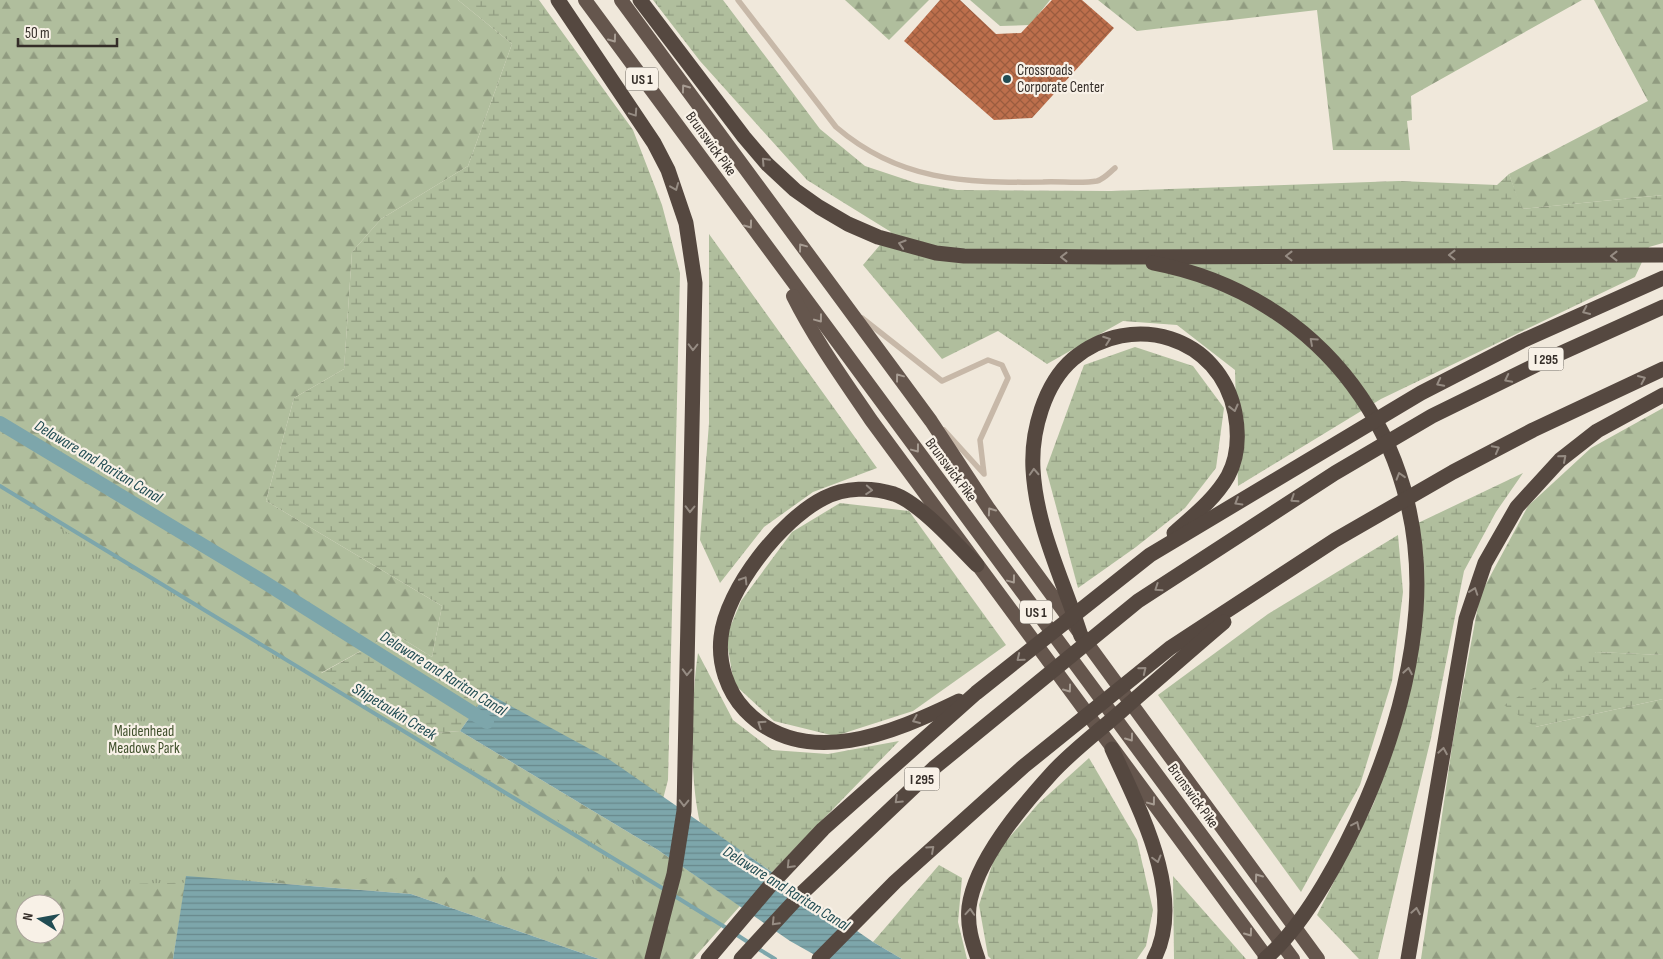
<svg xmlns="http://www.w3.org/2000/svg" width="1663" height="959" viewBox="0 0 1663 959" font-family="'Sofia Sans Condensed',sans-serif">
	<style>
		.forest { fill: url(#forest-firs); fill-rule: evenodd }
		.wetland { fill: url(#wetland-marsh) }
		.park { fill: url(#park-tufts) }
		.water { fill: url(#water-rules) }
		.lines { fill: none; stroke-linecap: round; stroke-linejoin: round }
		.stream { stroke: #7da6ab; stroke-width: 4 }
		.canal { stroke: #7da6ab; stroke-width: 14 }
		.building { fill: url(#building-cross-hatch) }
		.service { stroke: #c7b8a8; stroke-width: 5.5 }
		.trunk { stroke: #65564d; stroke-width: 14 }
		.motorway { stroke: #554840; stroke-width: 15 }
		.oneway { stroke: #a79c92 }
		.oneway2 { stroke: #968c83 }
		.poi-dot { fill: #214c53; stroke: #f8f1e7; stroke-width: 2 }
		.labels { text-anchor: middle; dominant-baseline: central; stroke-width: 4.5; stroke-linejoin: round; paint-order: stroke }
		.shield { fill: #f8f1e7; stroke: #6f6861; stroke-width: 1 }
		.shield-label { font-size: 14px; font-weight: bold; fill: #342d28 }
		.poi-label { font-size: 15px; fill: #342d28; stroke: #f8f1e7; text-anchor: start }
		.street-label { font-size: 15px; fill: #342d28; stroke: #f8f1e7 }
		.park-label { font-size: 15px; fill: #41512d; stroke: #f8f1e7 }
		.water-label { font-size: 16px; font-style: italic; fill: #214c53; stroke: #f8f1e7 }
	</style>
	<defs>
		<pattern id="forest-firs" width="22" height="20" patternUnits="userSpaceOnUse" patternTransform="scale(1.25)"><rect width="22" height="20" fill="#b0be9d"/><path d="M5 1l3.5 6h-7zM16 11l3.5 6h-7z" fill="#909b80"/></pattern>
		<pattern id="wetland-marsh" width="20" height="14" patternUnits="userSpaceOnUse" patternTransform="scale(1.25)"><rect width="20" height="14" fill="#b0be9d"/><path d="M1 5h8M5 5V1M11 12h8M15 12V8" fill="none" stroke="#909b80"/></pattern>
		<pattern id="park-tufts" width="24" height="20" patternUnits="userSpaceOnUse" patternTransform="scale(1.25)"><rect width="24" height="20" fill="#b0be9d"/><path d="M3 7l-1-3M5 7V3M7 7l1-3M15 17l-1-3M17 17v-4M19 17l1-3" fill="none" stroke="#909b80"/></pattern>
		<pattern id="water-rules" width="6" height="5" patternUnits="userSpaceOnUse" patternTransform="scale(1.25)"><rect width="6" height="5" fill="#7da6ab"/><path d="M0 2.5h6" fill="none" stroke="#67888b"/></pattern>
		<pattern id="building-cross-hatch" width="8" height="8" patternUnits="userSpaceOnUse" patternTransform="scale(1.25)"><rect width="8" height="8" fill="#bd6f4c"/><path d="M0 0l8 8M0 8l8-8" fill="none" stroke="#9a5c3f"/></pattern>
	</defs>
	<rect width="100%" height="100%" fill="#f0e8db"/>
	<g class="forest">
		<path d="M0 0H458L512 44 468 166 381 219 352 252 344 369 294 398 266 501 442 606 432 657 393 633 321 673 418 734 460 731 658 850 740 906 693 959H599L411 894 187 876 173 959H0ZM25 904H55V934H25Z"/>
		<polygon points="845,0 929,0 889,40"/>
		<polygon points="970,0 1050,0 1030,25 1000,26"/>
		<polygon points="1098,0 1582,0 1411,96 1412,120 1407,121 1410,150 1333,150 1317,10 1137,31"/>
		<polygon points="1594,0 1663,0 1663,195 1521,209 1509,174 1648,101"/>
		<polygon points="1663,408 1663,655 1596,652 1535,727 1663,699 1663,959 1421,959 1453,740 1480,595 1528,506 1591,448"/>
	</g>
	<g class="wetland">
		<polygon points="458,0 539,0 633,130 662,205 680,273 668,780 663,799 487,693 460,731 418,734 320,674 393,633 432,657 442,606 266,501 294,398 344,369 352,252 381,219 468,166 512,44"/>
		<polygon points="653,0 723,0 820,129 865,166 916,183 957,190 1111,191 1399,181 1497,185 1509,174 1522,209 1663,195 1663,243 1649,247 1635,277 1381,399 1238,486 1235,370 1177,325 1123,321 1047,364 998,331 942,359 863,265 891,232 807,180 700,61"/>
		<polygon points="709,234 877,468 813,492 764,527 720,583 700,540 709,423"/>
		<polygon points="1135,347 1193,366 1224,408 1216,468 1185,508 1136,547 1078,588 1046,469 1084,365"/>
		<polygon points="1523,473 1496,512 1464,571 1431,738 1378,959 1359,959 1317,915 1374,803 1409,690 1424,593 1418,523"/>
		<polygon points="840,503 909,511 1006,645 913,711 835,736 774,721 734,684 726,637 741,601 792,532"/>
		<polygon points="1398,535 1403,592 1392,681 1360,785 1301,892 1158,695 1268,614"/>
		<polygon points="1596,652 1663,655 1663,699 1535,727 1504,705"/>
		<path d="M698 653 733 720 772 750 828 754 899 741 772 872 700 823C689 775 691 701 698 653Z"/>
		<polygon points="1089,758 1137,840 1153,910 1146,946 1137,959 991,959 988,956 979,905 996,853 1038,804"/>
		<polygon points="939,865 962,878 958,922 967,959 902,959 873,942"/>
		<polygon points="1173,876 1246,959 1174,959"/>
	</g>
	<polygon class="park" points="0,494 207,612 636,866 637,888 602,874 70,885 0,901"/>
	<g class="water">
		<polygon points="487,693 610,760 873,942 902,959 822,959 790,941 658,850 460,731"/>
		<polygon points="186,876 411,894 599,959 173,959"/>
	</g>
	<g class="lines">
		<g class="stream">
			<polyline points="0,486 667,891"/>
			<polyline points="673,895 728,929"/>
			<polyline points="734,933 751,944"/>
			<polyline points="757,948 775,959"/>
		</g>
		<polyline class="canal" points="0,423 264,582 487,722"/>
	</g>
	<polygon class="building" points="940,0 960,0 996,34 1021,33 1052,0 1082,0 1114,28 1032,118 994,120 904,41"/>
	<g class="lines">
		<g class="service">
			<path d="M738 0 836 127C899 181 964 183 1043 182 1060 181 1081 184 1097 181 1104 179 1110 172 1115 168"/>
			<polyline points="862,318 942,381 988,360 1002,365 1008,378 980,440 984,474 944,430"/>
		</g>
		<g class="trunk">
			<polyline points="585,0 1293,959"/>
			<polyline points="621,0 931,421 989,509 1318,959"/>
			<path d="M793 296C815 340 844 380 871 420L1268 959"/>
		</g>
		<g class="motorway">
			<polyline points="558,0 654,143 668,170 686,223 695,283 684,811 674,874 652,959"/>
			<polyline points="640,0 744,137 767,164 795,190 819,207 848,224 878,237 936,253 964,256 1112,257 1663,255"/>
			<path d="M1153 263C1322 295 1428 440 1416 610 1411 676 1393 738 1367 799 1345 850 1307 923 1265 959"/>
			<path d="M1081 636C1064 581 1036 528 1033 469 1031 432 1044 384 1073 359 1132 310 1220 336 1235 413 1239 434 1238 457 1228 476 1215 499 1193 516 1174 533"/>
			<path d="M959 701C895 732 804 772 745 710 727 691 718 663 721 637 726 589 782 519 824 498 845 487 872 487 894 494 920 503 957 545 977 565"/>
			<path d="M1112 749C1138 807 1187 896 1154 959"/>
			<polyline points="708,959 775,880 823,829 976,693 1150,555 1421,393 1522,341 1663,278"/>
			<polyline points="741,959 801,894 935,767 1138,601 1335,473 1432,416 1548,359 1663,307"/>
			<polyline points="819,959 895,882 1024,766 1170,648 1335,540 1453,472 1533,430 1663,369"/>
			<path d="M978 959C972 942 967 926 969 907 975 861 1022 806 1052 773 1074 749 1102 729 1126 707 1158 679 1191 650 1224 622"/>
			<polyline points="1408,959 1466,619 1485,563 1517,507 1560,460 1597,431 1663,395"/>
		</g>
	</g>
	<defs><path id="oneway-chevron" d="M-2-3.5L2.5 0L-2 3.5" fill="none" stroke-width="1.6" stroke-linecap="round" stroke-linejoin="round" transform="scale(1.25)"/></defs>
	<g class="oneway">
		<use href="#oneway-chevron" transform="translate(613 39) rotate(54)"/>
		<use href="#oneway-chevron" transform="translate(685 88) rotate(-126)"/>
		<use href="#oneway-chevron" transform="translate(749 225) rotate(54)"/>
		<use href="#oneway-chevron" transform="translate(802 247) rotate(-127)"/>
		<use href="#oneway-chevron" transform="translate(819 319) rotate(53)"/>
		<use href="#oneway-chevron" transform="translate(899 377) rotate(-127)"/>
		<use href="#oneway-chevron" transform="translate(916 449) rotate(53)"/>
		<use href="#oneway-chevron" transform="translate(991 511) rotate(-125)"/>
		<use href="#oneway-chevron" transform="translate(1012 580) rotate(53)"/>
		<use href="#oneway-chevron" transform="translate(1068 689) rotate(54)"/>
		<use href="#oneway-chevron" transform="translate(1130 738) rotate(54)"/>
		<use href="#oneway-chevron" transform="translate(1152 802) rotate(53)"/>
		<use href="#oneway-chevron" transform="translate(1258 877) rotate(-126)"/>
		<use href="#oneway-chevron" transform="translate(1249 933) rotate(54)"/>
	</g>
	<g class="oneway2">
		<use href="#oneway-chevron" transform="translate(634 113) rotate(56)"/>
		<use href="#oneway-chevron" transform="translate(765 161) rotate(-133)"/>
		<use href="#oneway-chevron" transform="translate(675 187) rotate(68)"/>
		<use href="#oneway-chevron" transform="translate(902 244) rotate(-163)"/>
		<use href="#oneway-chevron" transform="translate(1452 255) rotate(-180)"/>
		<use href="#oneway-chevron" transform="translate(1289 256) rotate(180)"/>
		<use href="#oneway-chevron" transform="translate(1614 256) rotate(-180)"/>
		<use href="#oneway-chevron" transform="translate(1064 257) rotate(-180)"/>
		<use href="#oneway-chevron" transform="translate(1586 311) rotate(155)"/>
		<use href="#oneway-chevron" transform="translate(1107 340) rotate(-20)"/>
		<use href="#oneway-chevron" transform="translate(1313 341) rotate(-138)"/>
		<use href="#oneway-chevron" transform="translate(693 347) rotate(91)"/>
		<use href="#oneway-chevron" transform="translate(1508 379) rotate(153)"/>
		<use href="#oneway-chevron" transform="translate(1642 379) rotate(-24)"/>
		<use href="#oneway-chevron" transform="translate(1440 383) rotate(153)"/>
		<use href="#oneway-chevron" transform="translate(1234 408) rotate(76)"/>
		<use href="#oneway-chevron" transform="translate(1496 449) rotate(-28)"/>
		<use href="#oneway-chevron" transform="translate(1563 458) rotate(-41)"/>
		<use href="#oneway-chevron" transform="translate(1034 472) rotate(-93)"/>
		<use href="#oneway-chevron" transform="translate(1400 476) rotate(-107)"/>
		<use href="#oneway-chevron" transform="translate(869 490) rotate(4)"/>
		<use href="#oneway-chevron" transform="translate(1294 499) rotate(147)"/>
		<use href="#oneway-chevron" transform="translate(1238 502) rotate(149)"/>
		<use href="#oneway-chevron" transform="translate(690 509) rotate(91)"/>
		<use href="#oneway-chevron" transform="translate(744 580) rotate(-58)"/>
		<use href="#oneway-chevron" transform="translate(1158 588) rotate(146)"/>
		<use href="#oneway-chevron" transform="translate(1474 591) rotate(-71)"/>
		<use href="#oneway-chevron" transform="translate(1020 658) rotate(141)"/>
		<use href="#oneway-chevron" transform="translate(1143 670) rotate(-39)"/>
		<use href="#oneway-chevron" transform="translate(1408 671) rotate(-80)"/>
		<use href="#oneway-chevron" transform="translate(687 672) rotate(92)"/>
		<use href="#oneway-chevron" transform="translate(916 720) rotate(157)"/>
		<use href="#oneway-chevron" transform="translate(761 724) rotate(-146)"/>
		<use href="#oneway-chevron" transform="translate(1443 751) rotate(-80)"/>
		<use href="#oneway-chevron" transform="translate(898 800) rotate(137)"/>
		<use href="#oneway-chevron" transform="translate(684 803) rotate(91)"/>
		<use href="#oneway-chevron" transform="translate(1356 825) rotate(-65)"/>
		<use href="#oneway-chevron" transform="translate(931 849) rotate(-42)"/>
		<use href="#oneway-chevron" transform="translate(1157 859) rotate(75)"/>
		<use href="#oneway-chevron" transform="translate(790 865) rotate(134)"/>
		<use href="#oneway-chevron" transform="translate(1416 911) rotate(-80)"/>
		<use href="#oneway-chevron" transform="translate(970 912) rotate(-86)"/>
		<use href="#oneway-chevron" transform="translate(775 922) rotate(134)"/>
	</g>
	<circle class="poi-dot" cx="1007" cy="79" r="5"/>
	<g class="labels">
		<g class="shield">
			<rect x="626" y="67.5" width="32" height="23" rx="4"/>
			<rect x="1528.5" y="347.5" width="35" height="23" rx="4"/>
			<rect x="1020" y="600.5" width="32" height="23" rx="4"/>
			<rect x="904.5" y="767.5" width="35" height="23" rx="4"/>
		</g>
		<g class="shield-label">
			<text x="642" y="79">US 1</text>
			<text x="1546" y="359">I 295</text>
			<text x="1036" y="612">US 1</text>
			<text x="922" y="779">I 295</text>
		</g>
		<g class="poi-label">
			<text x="1017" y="70">Crossroads<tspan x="1017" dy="17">Corporate Center</tspan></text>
		</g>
		<g class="street-label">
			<text transform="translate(711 144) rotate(54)">Brunswick Pike</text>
			<text transform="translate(951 470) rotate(53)">Brunswick Pike</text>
			<text transform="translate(1193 796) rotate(54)">Brunswick Pike</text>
		</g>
		<g class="park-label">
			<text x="144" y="731">Maidenhead<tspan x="144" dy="17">Meadows Park</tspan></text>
		</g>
		<g class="water-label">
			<text transform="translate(98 462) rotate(31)">Delaware and Raritan Canal</text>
			<text transform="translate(443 674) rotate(32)">Delaware and Raritan Canal</text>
			<text transform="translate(394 712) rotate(31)">Shipetaukin Creek</text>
			<text transform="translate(786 889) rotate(32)">Delaware and Raritan Canal</text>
		</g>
	</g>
	<g transform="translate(40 919) rotate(281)"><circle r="24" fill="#f8f1e7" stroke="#aaa39b"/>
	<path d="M0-4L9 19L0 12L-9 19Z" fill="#214c53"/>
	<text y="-8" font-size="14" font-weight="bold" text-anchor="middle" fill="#342d28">N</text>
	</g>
	<path d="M18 38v8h99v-8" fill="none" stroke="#342d28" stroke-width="2.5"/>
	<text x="25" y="38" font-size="15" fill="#342d28" stroke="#f8f1e7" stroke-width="4" paint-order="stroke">50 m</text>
</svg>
